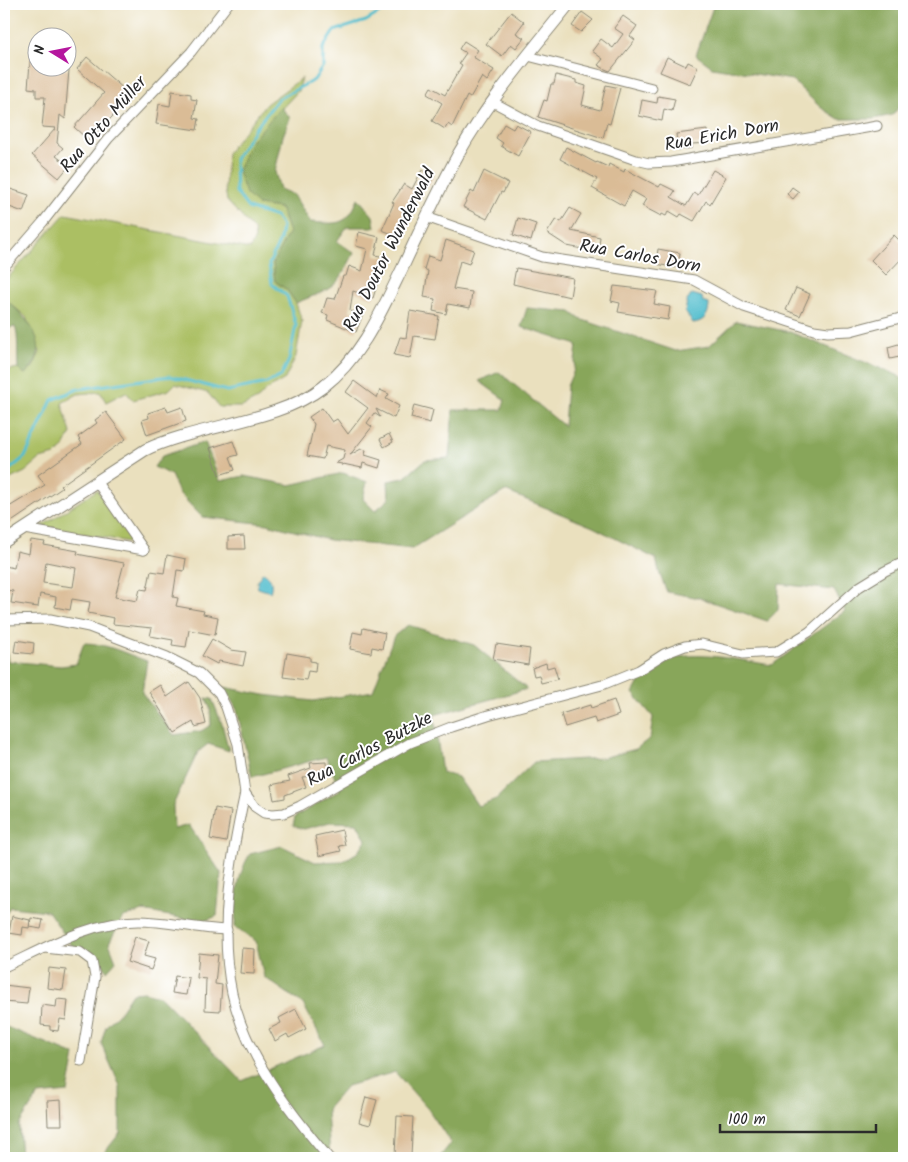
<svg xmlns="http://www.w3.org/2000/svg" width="908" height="1162" viewBox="0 0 908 1162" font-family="Kalam,sans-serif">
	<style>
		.green { fill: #abbf64; stroke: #6b7548 }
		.forest { fill: #88a65a; stroke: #5a6842 }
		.water { fill: #53bece; stroke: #3f747c }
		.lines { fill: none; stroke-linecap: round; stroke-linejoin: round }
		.stream { stroke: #53bece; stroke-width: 3 }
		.building { fill: #dabc96; fill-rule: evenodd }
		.minor-casing { stroke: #8a8674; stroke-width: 11 }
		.tertiary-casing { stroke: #8a8674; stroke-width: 13 }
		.minor { stroke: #fff; stroke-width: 9 }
		.tertiary { stroke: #fff; stroke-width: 11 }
		.labels { text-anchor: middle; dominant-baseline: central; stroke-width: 4; stroke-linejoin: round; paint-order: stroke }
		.street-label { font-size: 18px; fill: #2b2b2b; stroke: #fff }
	</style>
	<rect width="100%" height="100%" fill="#fff"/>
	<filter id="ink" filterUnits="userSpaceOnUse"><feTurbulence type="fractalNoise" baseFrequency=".02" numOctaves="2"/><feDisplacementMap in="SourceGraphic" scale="10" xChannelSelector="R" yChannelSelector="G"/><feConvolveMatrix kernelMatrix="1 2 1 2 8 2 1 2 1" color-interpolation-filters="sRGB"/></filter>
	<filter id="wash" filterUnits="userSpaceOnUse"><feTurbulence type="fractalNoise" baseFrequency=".0096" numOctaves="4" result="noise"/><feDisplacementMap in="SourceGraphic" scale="20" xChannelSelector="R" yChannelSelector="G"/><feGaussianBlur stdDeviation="1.12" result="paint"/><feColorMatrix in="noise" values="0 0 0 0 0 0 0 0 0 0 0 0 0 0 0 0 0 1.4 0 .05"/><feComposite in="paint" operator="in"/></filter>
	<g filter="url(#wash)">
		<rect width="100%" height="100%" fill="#eae0be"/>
		<g class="green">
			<polygon points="302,78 298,91 250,143 258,205 280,208 289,232 273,263 275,281 287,290 296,303 302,321 296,356 285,379 265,391 259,398 242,407 219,407 208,393 175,384 169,390 133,400 126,392 106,402 100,392 78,394 62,403 71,433 63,449 55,455 40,459 25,472 4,482 4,371 18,368 25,374 33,367 40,352 26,317 4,298 4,282 65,214 250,249 255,238 254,230 227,201 225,188 227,153 266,104"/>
			<polygon points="97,490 134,543 42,526"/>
		</g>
		<g class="forest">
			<polygon points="714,4 904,4 904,100 893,115 873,119 839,119 820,107 792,80 712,67 696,55"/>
			<path d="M281 107 290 118 283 136 275 172 280 189 294 195 310 222C337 224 348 227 358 198L373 216 375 227H347L337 241 354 253C335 291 334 287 296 303L287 290 275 281 273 263 289 232 280 208 258 205 246 194 238 171 250 143Z"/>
			<path d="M4 298C27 318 56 347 25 374L18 368C17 358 19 335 15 327L4 329Z"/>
			<path d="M527 308 571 312 580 319 676 351 709 346 736 321 790 332 897 375 904 380V1158H439L451 1143 428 1109 395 1072 347 1086 327 1109 330 1158H100L120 1133V1086L101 1043 106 1026 119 1013 132 993 144 992 160 996 242 1081 325 1045 303 1004 264 977 256 941 235 927C236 902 236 876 250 854L282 846 315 862 343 861 358 852 366 840 357 823 330 822 304 829 293 826 295 817 340 790 326 757 252 777 237 710 224 687 264 695 313 701 373 691 394 636 408 625 474 645 527 689 434 715 442 773 458 777 478 806 496 799 534 762 602 758 636 749 650 738 653 717 633 693C637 687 640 678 645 673 674 643 735 660 772 665L845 611 834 590 779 584 778 610 767 621 700 598 667 592 660 575 656 559 593 527 505 491 412 549 329 540 267 524 202 517 179 493 171 475 154 467 162 456 205 442 220 481 244 476 290 485 343 473 367 482 363 499 375 511 389 499 388 481 404 478 425 460 449 458 453 410H502L505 400 479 381 499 372 564 426 567 386 574 370 577 345 521 327Z"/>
			<path d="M4 629 8 661 61 666 76 664 84 643C106 643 126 654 147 661L142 693 174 735 201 731 211 725 210 708 206 698 212 699 222 724 229 751 208 744 198 752 173 805 174 829 189 825 221 873 217 916 202 922 143 911 123 917 109 943 116 961 107 971 96 955 72 946 48 911 10 907 4 917Z"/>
			<polygon points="4,1026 75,1055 68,1092 38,1095 19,1125 21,1158 4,1158"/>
		</g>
		<g class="water">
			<path d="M692 294 702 297 703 302 709 304C709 315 704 322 693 323L685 312 687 301Z"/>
			<path d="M263 572C271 576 273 584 270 592L258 588 257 581Z"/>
		</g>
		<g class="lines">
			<polyline class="stream" points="4,474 25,457 52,400 78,389 170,376 227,391 267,383 281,376 289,360 296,325 287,296 272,284 269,264 280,240 282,226 276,217 248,208 236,192 235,159 254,130 278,99 314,80 323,66 323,48 334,31 366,21 394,4"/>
		</g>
		<g id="blocks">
			<g class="building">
				<polygon points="511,12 524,22 516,33 524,38 516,48 511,44 502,56 486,44"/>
				<polygon points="582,12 593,20 581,32 572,26"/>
				<polygon points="623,16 637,26 630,36 635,40 610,71 605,69 598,65 603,59 592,51 601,39 613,48 623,34 614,28"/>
				<polygon points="464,41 478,50 473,57 494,70 487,81 482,77 470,98 467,96 452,127 448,124 445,129 432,121 442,103 427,94 431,87 445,95 462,65 459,63 466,53 459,49"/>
				<polygon points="31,50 38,50 38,68 69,70 65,119 60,115 57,143 63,148 56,156 69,166 59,178 32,155 56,128 42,127 45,97 36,97 36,89 28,88"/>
				<polygon points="87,57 132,96 89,141 74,127 104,93 77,69"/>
				<polygon points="667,57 686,66 688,62 698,67 690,84 660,72"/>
				<polygon points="556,75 576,80 576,83 586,86 582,105 600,110 606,85 620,88 610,124 607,123 603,138 538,117 544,100 547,101 551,84 554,84"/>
				<polygon points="172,91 191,94 191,99 197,100 194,118 199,119 197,130 156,124 159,104 170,106"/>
				<polygon points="658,96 675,99 672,111 664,109 662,121 639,116 642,100 657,103"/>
				<polygon points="504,124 513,129 516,124 531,132 518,156 501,146 503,143 496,138"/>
				<polygon points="707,130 708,143 692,144 692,148 678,150 676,134"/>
				<polygon points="566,147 596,163 597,162 608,167 609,164 624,172 625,169 659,187 661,184 675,191 671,197 686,206 694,193 698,195 713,170 726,177 710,204 706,201 694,221 681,214 679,217 669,211 666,216 662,214 661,216 642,206 646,199 632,191 624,206 592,188 597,179 560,159"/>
				<polygon points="422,170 434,176 428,187 424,185 403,216 395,235 382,230 394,203 392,202 404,184 412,189"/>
				<polygon points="484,171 508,183 503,193 501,192 487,219 463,207 471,191 474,193"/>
				<polygon points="4,187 29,195 23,212 4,205"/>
				<polygon points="792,187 799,192 793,199 787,194"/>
				<polygon points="570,208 581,214 571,231 600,237 598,252 567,246 547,233 556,219 561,222"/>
				<polygon points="518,218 536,224 531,241 513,235"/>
				<polygon points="359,232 379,237 375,255 385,257 373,298 353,291 350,311 363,314 356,332 327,320 328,315 322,313 327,298 335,299 343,276 346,276 349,266 362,271 367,249 356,246"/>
				<polygon points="894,235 904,245 904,256 886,275 871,260"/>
				<polygon points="446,240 474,250 469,264 460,261 453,289 472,292 470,308 448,304 446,314 433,311 435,299 424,297 428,271 424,269 428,256 440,260"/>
				<polygon points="658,249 680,253 678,268 656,264"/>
				<polygon points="516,268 573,278 570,297 513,284"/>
				<polygon points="614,286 657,291 654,304 670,307 668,320 618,312 620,303 611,301"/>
				<polygon points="796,288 810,294 800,316 786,310"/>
				<polygon points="410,311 439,316 435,339 414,336 410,358 394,355 400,337 406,338"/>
				<polygon points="902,343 904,356 890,359 888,347"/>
				<polygon points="354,381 377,398 380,390 389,394 386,399 399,406 394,418 376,409 380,417 374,413 367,423 372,427 350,455 361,449 366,450 365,455 381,460 379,468 363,463 362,468 343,464 342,466 342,464 336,463 343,459 345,450 326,446 323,459 307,456 314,424 309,417 322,408 332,422 337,419 348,434 368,408 346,392"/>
				<polygon points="414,405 433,410 430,423 411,418"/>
				<polygon points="166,407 168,412 182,407 186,421 147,435 142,420 149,418 148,413"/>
				<polygon points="106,412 126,439 60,486 62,488 4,527 4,510 45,485 38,475 82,444 78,437 97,423 95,420"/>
				<polygon points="389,434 393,442 384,447 380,439"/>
				<polygon points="233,441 238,455 230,457 235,470 219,475 210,448"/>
				<polygon points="244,536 245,549 228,549 228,537"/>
				<path d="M31 540 45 542 44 545 78 551 77 554 124 563 115 597 137 601 140 589 147 590 151 571 164 573 167 555 186 559 184 571 177 570 173 597 178 598 176 606 204 611 203 614 218 617 215 635 189 630 186 647 172 645 173 640 150 636 152 628 113 624 114 618 88 613 90 602 72 599 70 610 55 607 56 597 40 594 38 607 11 603 13 591 4 590 5 566 14 568 17 551 29 554ZM46 562 76 568 73 587 43 583Z"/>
				<polygon points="363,628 385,633 382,649 372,647 371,653 350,649 353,632 362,634"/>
				<polygon points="212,639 231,650 246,652 243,666 219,661 217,664 202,656"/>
				<polygon points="16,640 34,643 33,654 14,652"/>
				<polygon points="496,644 530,649 528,665 493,659"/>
				<polygon points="287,653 310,657 310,661 316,662 315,672 308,671 306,680 283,677"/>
				<polygon points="546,663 547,668 554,666 558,679 541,683 539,675 534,676 532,668"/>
				<polygon points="189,682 200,698 206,724 195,727 193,722 175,733 149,692 160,685 167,697"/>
				<polygon points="614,700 619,715 596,723 594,718 565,727 561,714 590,705 591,708"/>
				<polygon points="326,762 327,775 302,777 306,787 285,795 285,798 274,800 271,785 290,781 288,776 311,768 310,763"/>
				<polygon points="215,808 231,811 226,842 210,839"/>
				<polygon points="342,830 345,845 339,846 341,851 319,856 315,836"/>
				<polygon points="12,916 30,920 29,928 23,927 22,935 9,933"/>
				<polygon points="31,918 43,920 41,929 30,927"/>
				<polygon points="135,937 149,941 144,956 155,959 151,970 127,962"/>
				<polygon points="242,948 255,949 254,974 240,973"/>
				<polygon points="199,953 218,955 215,984 222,985 220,1011 205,1010 206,979 197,978"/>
				<polygon points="49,968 66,970 63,990 47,988"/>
				<polygon points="175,976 189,978 186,995 172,993"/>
				<polygon points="4,985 29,988 27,1004 4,1002"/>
				<polygon points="57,999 68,1000 66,1020 60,1019 58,1031 50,1030 50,1026 41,1025 42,1005 56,1007"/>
				<polygon points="296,1009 306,1029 289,1038 287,1034 275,1041 269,1029 281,1023 279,1018"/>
				<polygon points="366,1097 377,1100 370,1125 359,1122"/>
				<polygon points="61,1100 62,1125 48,1125 47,1101"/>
				<polygon points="397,1116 413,1117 411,1156 395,1155"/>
			</g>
		</g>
	</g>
	<g filter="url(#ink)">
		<use href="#blocks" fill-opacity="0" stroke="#8a8674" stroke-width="1"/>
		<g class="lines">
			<defs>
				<g id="minor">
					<polyline points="528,56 652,88"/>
					<polyline points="493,102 538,126 636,160 649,163 671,162 877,126"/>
					<polyline points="426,217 542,257 694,280 744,307 814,330 828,332 851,331 904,317"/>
					<polyline points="4,267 43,222 108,139 191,52 228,4"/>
					<polyline points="96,481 144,550"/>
					<polyline points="24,529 144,550"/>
					<polyline points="4,620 50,619 89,627 167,657 199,673 219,693 226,707 238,744 245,793 255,807 264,813 273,814 284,813 300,806 410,743 451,727 488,715 602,685 639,670 664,654 685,646 702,644 743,654 776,652 809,632 859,587 885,571 904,562"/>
					<path d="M245 793C231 857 218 928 232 993 245 1055 289 1111 329 1158"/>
					<polyline points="45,948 80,952 92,961 95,977 81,1061"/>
					<path d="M4 967C45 948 91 921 138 921 167 921 197 929 227 930"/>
				</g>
				<path id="tertiary" d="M4 542 145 450C198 425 278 422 323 387 362 357 381 312 402 269 420 230 438 191 459 153 489 100 531 52 569 4"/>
			</defs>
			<use href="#minor" class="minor-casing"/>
			<use href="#tertiary" class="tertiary-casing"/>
			<use href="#minor" class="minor"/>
			<use href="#tertiary" class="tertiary"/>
		</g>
	</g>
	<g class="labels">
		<g class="street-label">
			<text transform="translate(104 125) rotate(-49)">Rua Otto Müller</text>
			<text transform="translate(722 136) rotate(-10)">Rua Erich Dorn</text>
			<text transform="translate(390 250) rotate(-63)">Rua Doutor Wunderwald</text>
			<text transform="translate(640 257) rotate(10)">Rua Carlos Dorn</text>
			<text transform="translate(370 750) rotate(-28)">Rua Carlos Butzke</text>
		</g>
	</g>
	<rect width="908" height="1162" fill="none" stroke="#fff" stroke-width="20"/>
	<g transform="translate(52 52) rotate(280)"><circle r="24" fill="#ffffff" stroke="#aaaaaa"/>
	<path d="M0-4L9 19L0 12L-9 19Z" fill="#b5179e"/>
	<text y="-8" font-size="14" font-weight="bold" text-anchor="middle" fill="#2b2b2b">N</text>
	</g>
	<path d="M720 1124v8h156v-8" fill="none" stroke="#2b2b2b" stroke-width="2.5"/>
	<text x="728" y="1124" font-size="15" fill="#2b2b2b" stroke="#ffffff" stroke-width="4" paint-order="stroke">100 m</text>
</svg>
